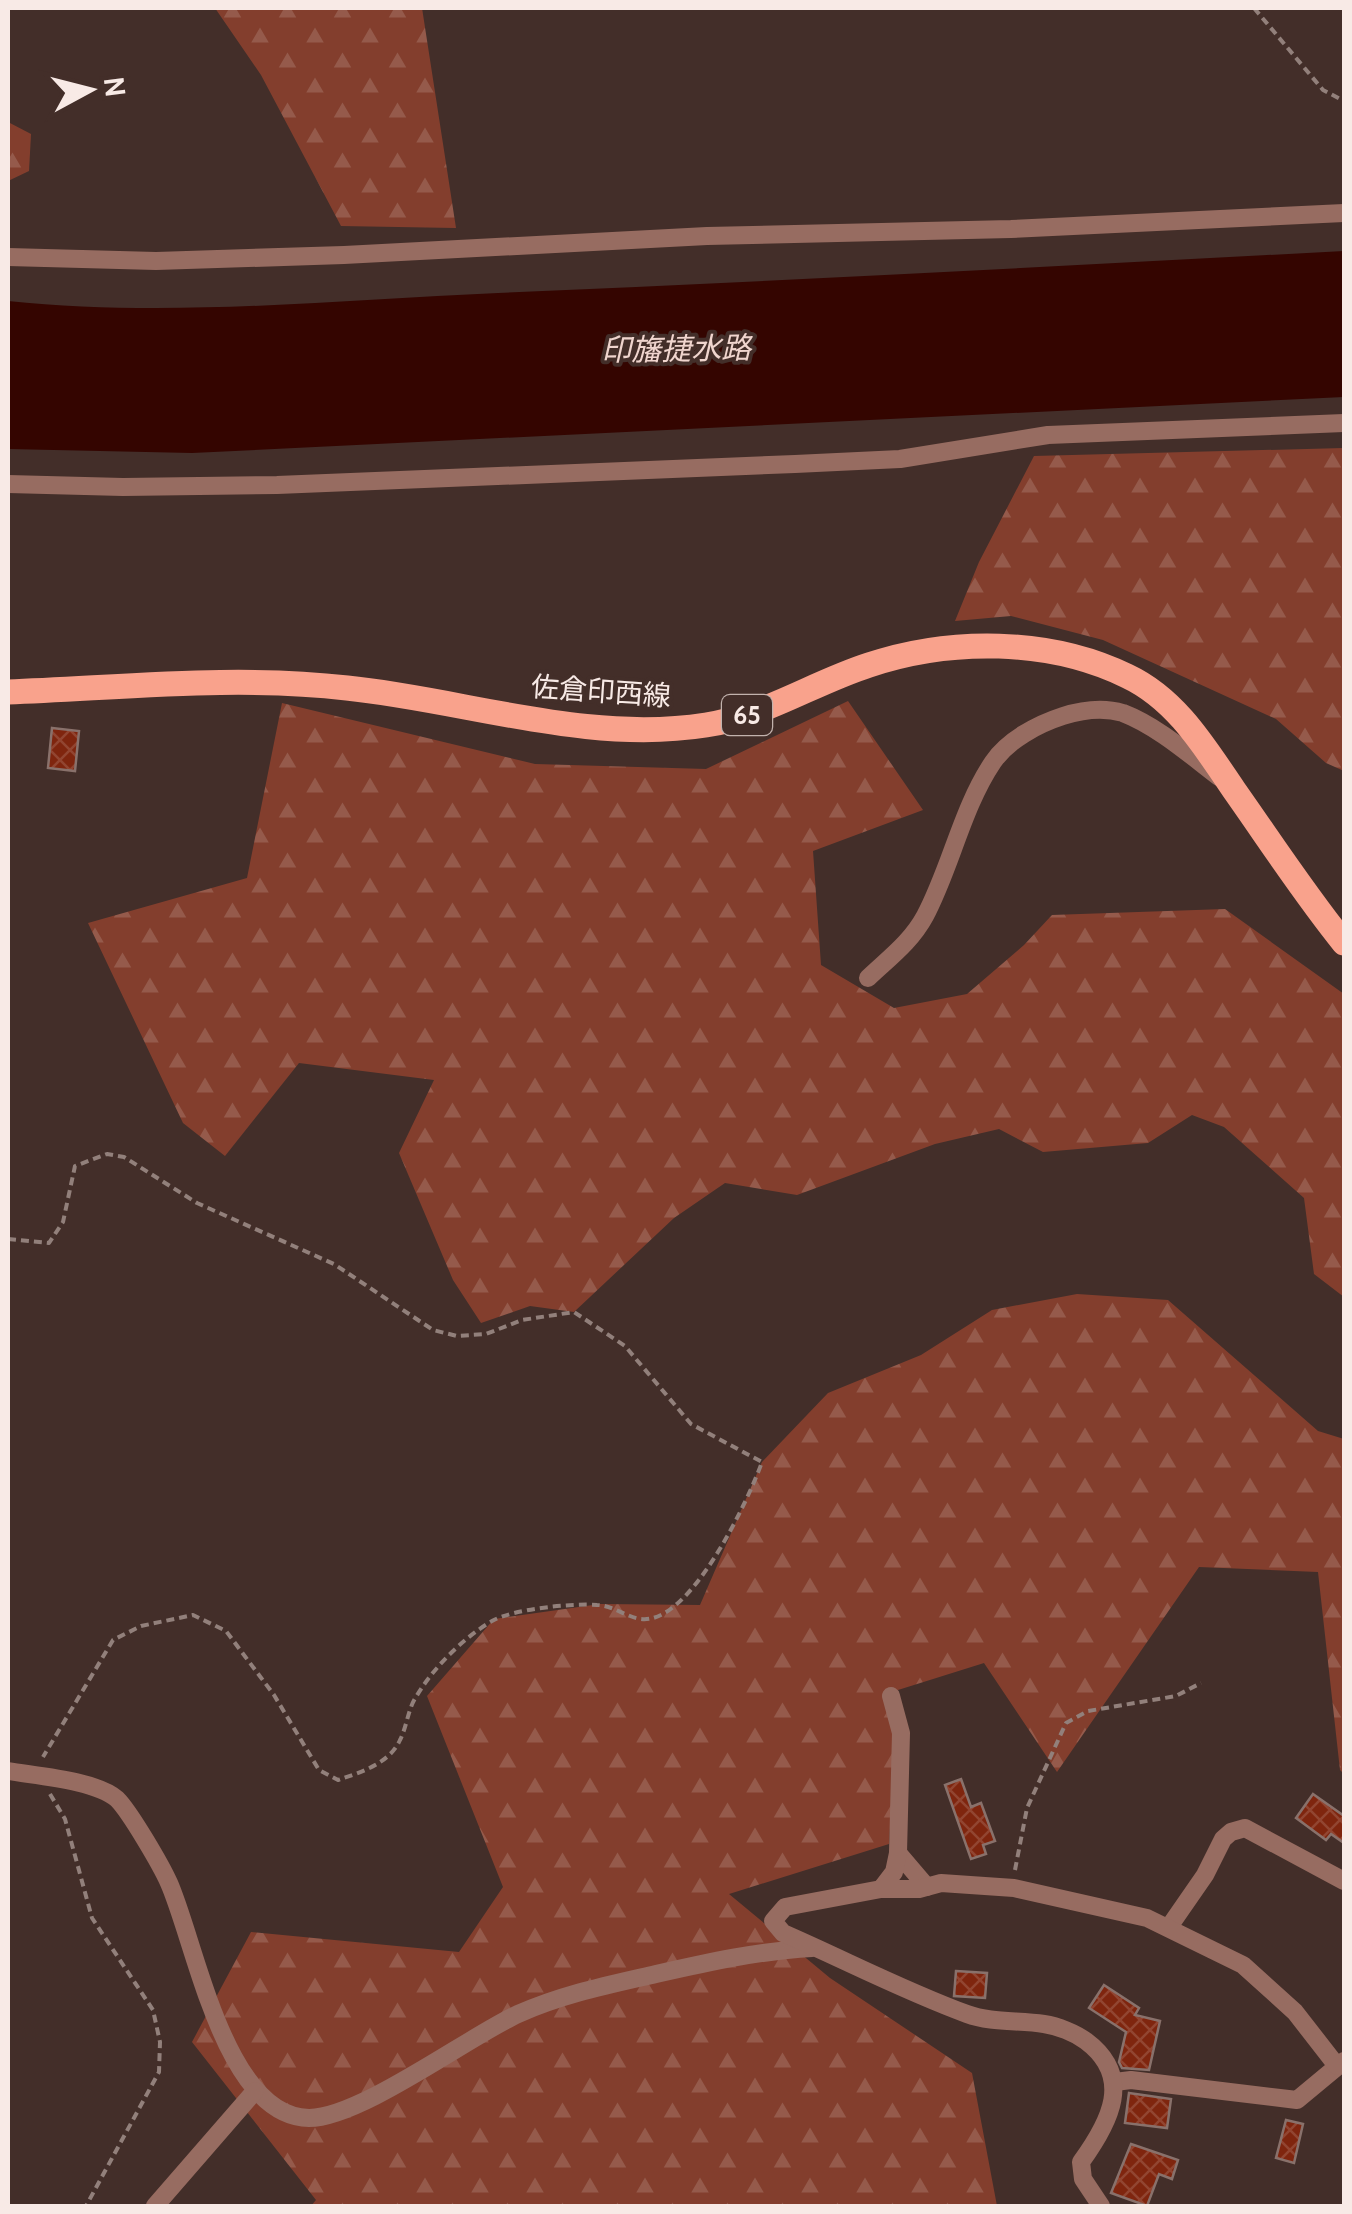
<svg xmlns="http://www.w3.org/2000/svg" width="1352" height="2214" viewBox="0 0 1352 2214" font-family="Cabin,'Noto Sans JP',sans-serif">
	<style>
		.forest { fill: url(#forest-firs) }
		.water { fill: #340500 }
		.building { fill: url(#building-cross-hatch); stroke: #89716b; stroke-width: 2.5 }
		.lines { fill: none; stroke-linecap: round; stroke-linejoin: round }
		.path { stroke: #92807b; stroke-width: 4; stroke-dasharray: 8 5; stroke-linecap: butt }
		.minor { stroke: #976c61; stroke-width: 18 }
		.primary { stroke: #f9a28c; stroke-width: 25 }
		.labels { text-anchor: middle; dominant-baseline: central; stroke-width: 8; stroke-linejoin: round; paint-order: stroke }
		.shield { fill: #432e29; stroke: #c2b2ad; stroke-width: 2.5 }
		.shield-label { font-size: 25px; font-weight: bold; fill: #f8eae6 }
		.street-label { font-size: 28px; fill: #f8eae6; stroke: #432e29 }
		.water-label { font-size: 30px; font-style: italic; fill: #f0d5ce; stroke: #432e29 }
	</style>
	<defs>
		<pattern id="forest-firs" width="22" height="20" patternUnits="userSpaceOnUse" patternTransform="scale(2.5)"><rect width="22" height="20" fill="#833e2d"/><path d="M5 1l3.5 6h-7zM16 11l3.5 6h-7z" fill="#955a4b"/></pattern>
		<pattern id="building-cross-hatch" width="8" height="8" patternUnits="userSpaceOnUse" patternTransform="scale(2.5)"><rect width="8" height="8" fill="#7f250e"/><path d="M0 0l8 8M0 8l8-8" fill="none" stroke="#924531"/></pattern>
	</defs>
	<rect width="100%" height="100%" fill="#432e29"/>
	<g class="forest">
		<polygon points="215,8 422,8 456,228 341,226 261,75"/>
		<polygon points="8,122 31,134 29,171 8,181"/>
		<polygon points="1344,448 1344,771 1326,763 1276,719 1103,640 1011,616 955,621 979,562 1034,456"/>
		<polygon points="848,701 923,810 813,851 821,965 894,1008 967,994 1024,945 1052,915 1225,909 1344,994 1344,1297 1314,1274 1304,1198 1224,1127 1192,1115 1148,1143 1043,1152 999,1129 935,1144 797,1195 725,1183 674,1218 574,1312 530,1306 481,1323 453,1280 399,1153 434,1080 299,1063 225,1156 183,1123 88,923 247,878 282,703 535,764 706,769"/>
		<polygon points="1077,1294 1168,1300 1318,1431 1344,1439 1344,1774 1340,1770 1318,1572 1199,1567 1057,1772 984,1663 898,1690 889,1844 729,1894 830,1978 972,2073 997,2206 311,2206 316,2200 192,2042 251,1932 459,1952 503,1887 427,1696 494,1619 600,1604 700,1605 762,1462 828,1393 921,1355 992,1310"/>
	</g>
	<path class="water" d="M1344 251V397L192 453 8 449V301C169 318 336 300 498 293 781 281 1062 266 1344 251Z"/>
	<g class="building">
		<polygon points="52,728 79,731 75,771 48,768"/>
		<polygon points="961,1779 971,1807 981,1803 995,1841 983,1845 986,1854 971,1859 945,1785"/>
		<polygon points="1313,1794 1344,1816 1344,1843 1331,1834 1326,1840 1296,1818"/>
		<polygon points="956,1971 987,1973 985,1998 954,1996"/>
		<polygon points="1104,1985 1139,2008 1135,2015 1160,2021 1149,2070 1122,2068 1119,2062 1126,2032 1089,2008"/>
		<polygon points="1129,2093 1171,2099 1167,2128 1125,2123"/>
		<polygon points="1286,2120 1303,2124 1294,2163 1276,2158"/>
		<polygon points="1131,2144 1178,2160 1172,2179 1159,2174 1147,2206 1111,2193"/>
	</g>
	<g class="lines">
		<g class="path">
			<polyline points="1254,8 1323,90 1344,101"/>
			<path d="M8 1239 49 1243 63 1222 75 1166 107 1154 124 1157 197 1203 334 1264 433 1330 457 1336 486 1334 522 1320 574 1312 625 1346 691 1424 762 1462C748 1501 690 1625 641 1619 626 1617 612 1605 597 1605 572 1603 513 1609 492 1621 463 1638 433 1668 416 1697 408 1709 407 1726 400 1740 389 1764 361 1772 338 1780L319 1770 274 1695 226 1631 193 1615 141 1626 113 1640 43 1757"/>
			<polyline points="50,1794 65,1819 92,1918 153,2010 160,2042 159,2072 86,2206"/>
			<polyline points="1015,1870 1027,1808 1066,1723 1088,1711 1176,1696 1201,1683"/>
		</g>
		<g class="minor">
			<polyline points="8,257 156,261 344,255 707,236 1011,229 1344,213"/>
			<polyline points="8,484 123,487 277,485 795,464 900,459 1048,435 1344,423"/>
			<path d="M868 978C889 958 911 942 925 916 951 867 962 808 993 762 1008 740 1038 724 1063 716 1082 710 1103 707 1123 713 1157 726 1190 755 1219 777"/>
			<path d="M8 1771C36 1776 95 1780 117 1799 130 1812 161 1865 169 1883 196 1944 225 2117 309 2118 360 2118 468 2037 518 2014 563 1994 608 1985 656 1974 709 1962 758 1951 812 1948"/>
			<polyline points="898,1853 927,1887"/>
			<polyline points="881,1889 894,1872 898,1853 901,1733 891,1696"/>
			<polyline points="1169,1927 1205,1875 1223,1839 1231,1832 1245,1828 1344,1881"/>
			<polyline points="1115,2082 1131,2080 1297,2100 1344,2061"/>
			<polyline points="155,2206 255,2091"/>
			<path d="M1101 2206 1083 2179 1081 2162C1110 2122 1134 2077 1086 2041 1075 2033 1058 2026 1044 2024 1019 2020 991 2023 967 2014 904 1991 845 1960 783 1933L773 1921 785 1907 881 1889H919L941 1883 1014 1888 1147 1918 1243 1965 1295 2012 1337 2066"/>
		</g>
		<path class="primary" d="M8 692C119 688 235 675 347 688 465 700 587 744 706 725 765 716 813 683 869 665 950 638 1049 638 1127 676 1176 699 1204 746 1234 790 1270 841 1305 895 1344 943"/>
	</g>
	<g class="labels">
		<rect class="shield" x="722" y="695" width="50" height="40" rx="8"/>
		<g class="shield-label">
			<text x="747" y="715">65</text>
		</g>
		<g class="street-label">
			<text transform="translate(601 691) rotate(4)">佐倉印西線</text>
		</g>
		<g class="water-label">
			<text transform="translate(676 349) rotate(-1)">印旛捷水路</text>
		</g>
	</g>
	<rect width="1352" height="2214" fill="none" stroke="#f8eae6" stroke-width="20"/>
	<g transform="translate(90 90) rotate(83)" stroke="#432e29" stroke-width="8" paint-order="stroke">
	<path d="M0-8L18 38L0 25L-18 38Z" fill="#f8eae6"/>
	<text y="-15" font-size="28" font-weight="bold" text-anchor="middle" fill="#f8eae6">N</text>
	</g>
</svg>
